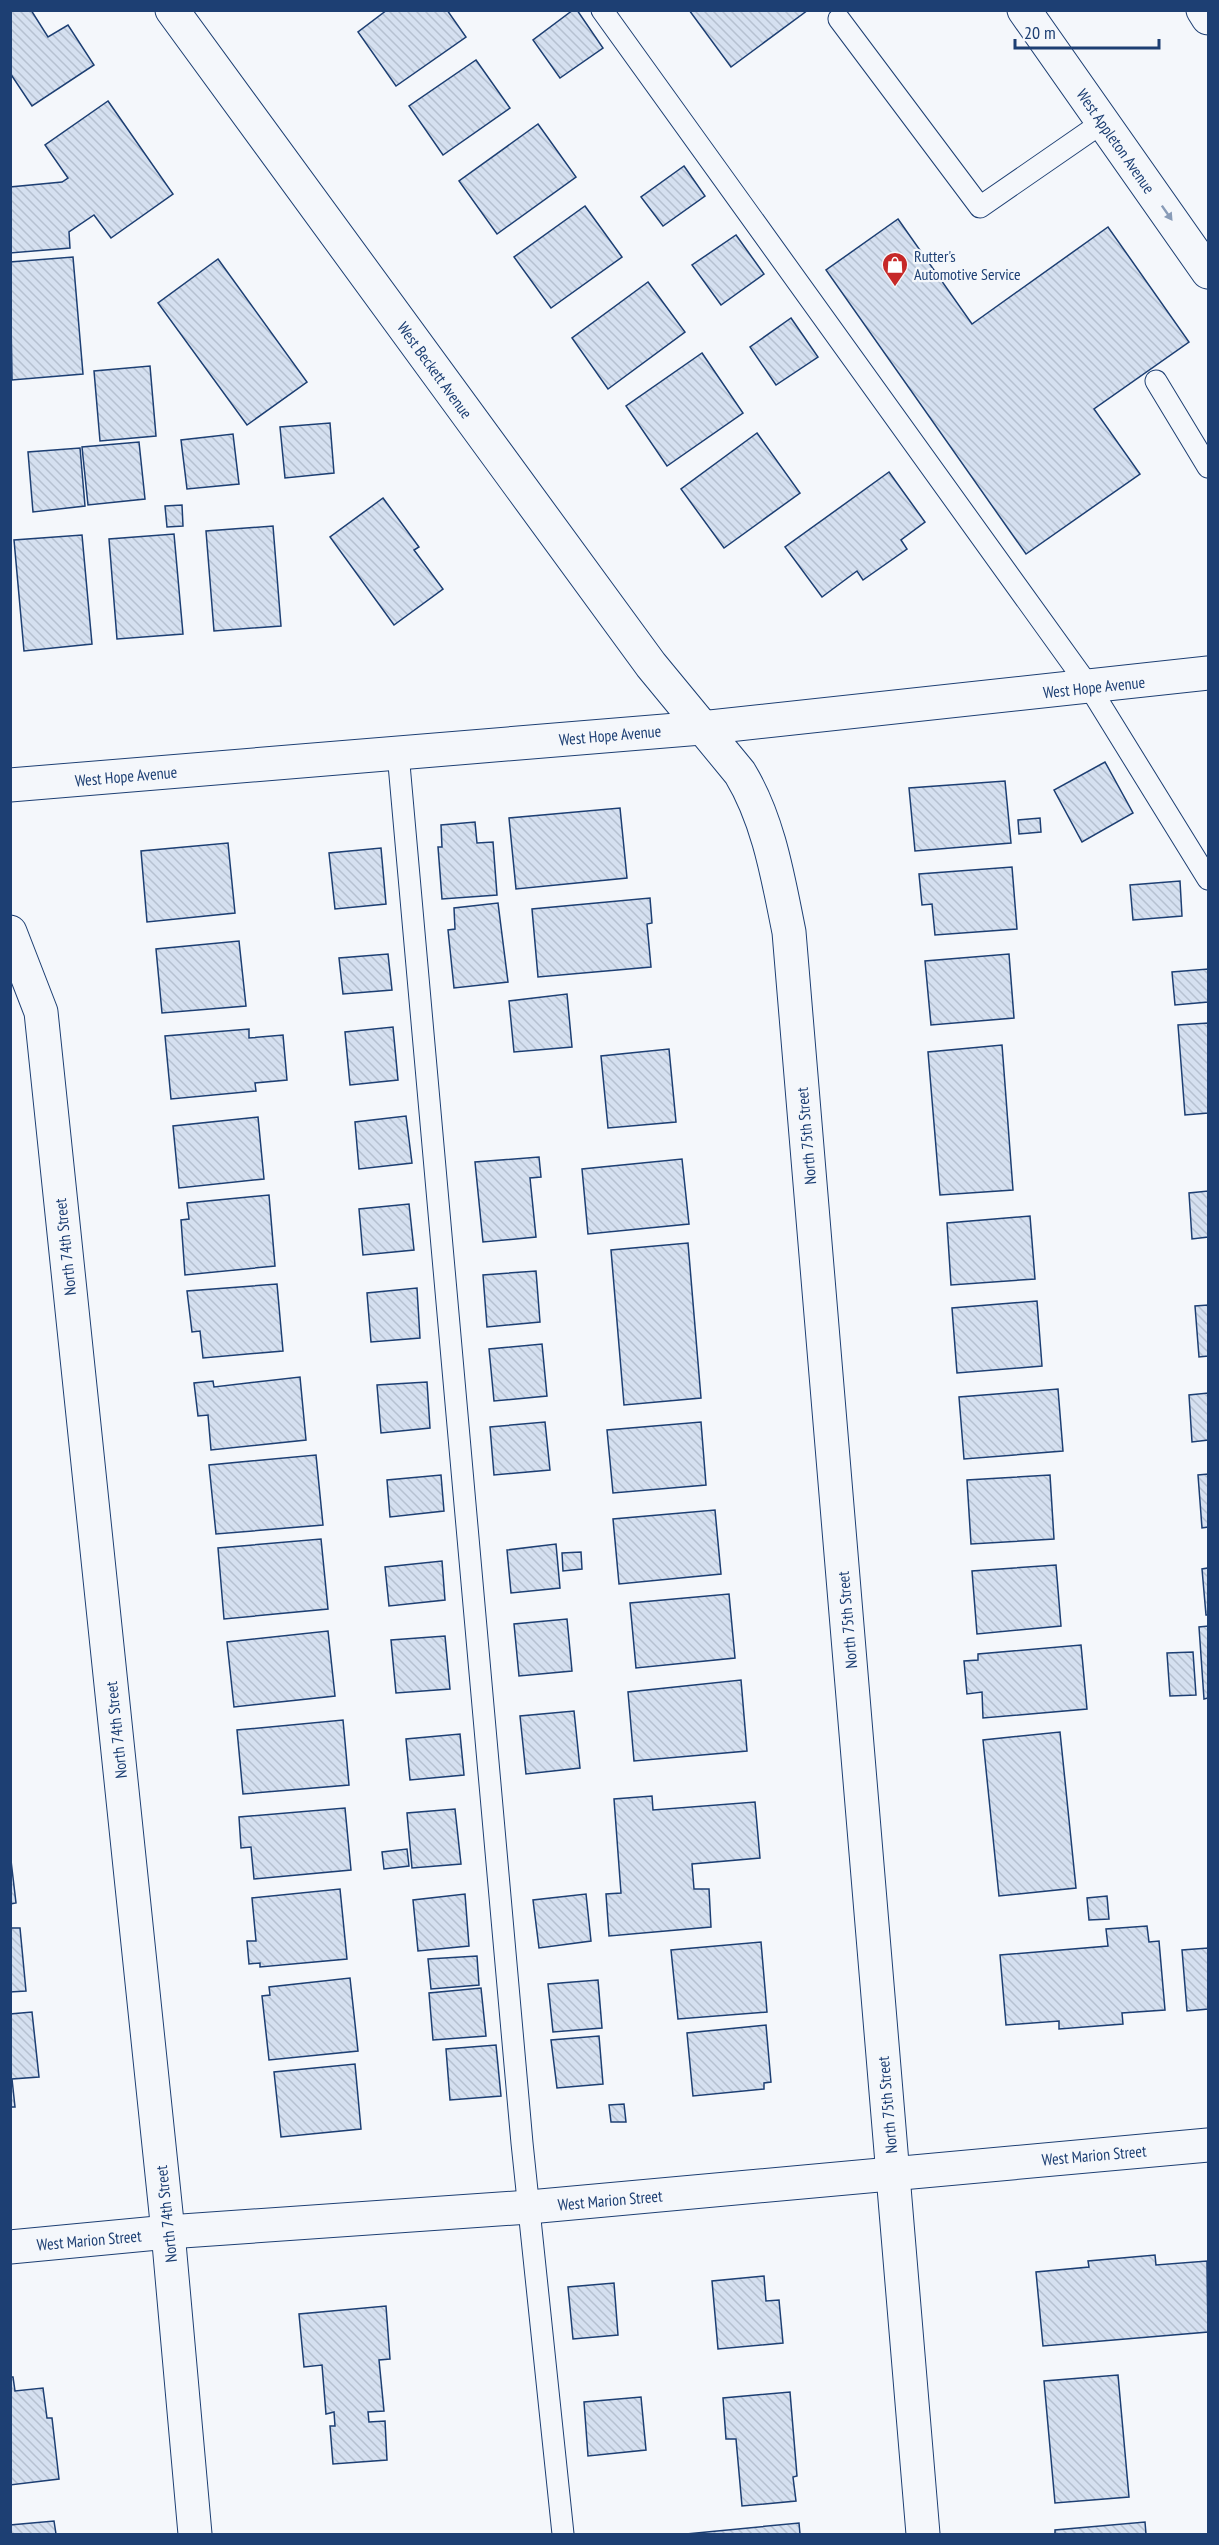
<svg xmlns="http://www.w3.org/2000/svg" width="1219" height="2545" viewBox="0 0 1219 2545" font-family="'PT Sans Narrow',sans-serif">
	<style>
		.building { fill: url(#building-back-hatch); stroke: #1d3f73; stroke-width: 1.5 }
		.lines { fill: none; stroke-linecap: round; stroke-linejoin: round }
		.service-casing { stroke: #1d3f73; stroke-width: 23 }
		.minor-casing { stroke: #1d3f73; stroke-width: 35 }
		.primary-casing { stroke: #1d3f73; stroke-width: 35 }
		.service { stroke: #f4f7fb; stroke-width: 21 }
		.minor { stroke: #f4f7fb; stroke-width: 33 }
		.primary { stroke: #f4f7fb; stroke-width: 33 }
		.oneway { fill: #889bb7 }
		.labels { text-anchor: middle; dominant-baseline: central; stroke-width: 4.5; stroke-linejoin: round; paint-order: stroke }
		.street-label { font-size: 16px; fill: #1d3f73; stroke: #f4f7fb }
		.poi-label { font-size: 16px; fill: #1d3f73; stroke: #f4f7fb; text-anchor: start }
	</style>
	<defs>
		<pattern id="building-back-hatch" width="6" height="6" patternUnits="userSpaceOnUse" patternTransform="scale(1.5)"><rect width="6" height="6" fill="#d5e0f0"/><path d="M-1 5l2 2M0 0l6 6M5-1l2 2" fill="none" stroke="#b6c1d1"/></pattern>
	</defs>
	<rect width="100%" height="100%" fill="#f4f7fb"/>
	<g class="building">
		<polygon points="11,10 31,10 48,37 68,25 94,65 32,106 10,73"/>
		<polygon points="387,10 447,10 466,37 396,86 358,32"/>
		<polygon points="573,10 577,10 603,48 560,78 533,40"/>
		<polygon points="689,10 808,10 731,67"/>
		<polygon points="476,60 510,108 443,155 409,106"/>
		<polygon points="108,101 173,194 111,238 94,215 69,232 70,248 10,253 10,187 62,182 68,178 45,145"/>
		<polygon points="538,124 576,177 497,234 459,181"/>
		<polygon points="684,166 705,196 663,226 641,197"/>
		<polygon points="585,206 622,257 551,308 514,257"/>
		<polygon points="898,219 972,324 1108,227 1189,342 1094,409 1140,474 1026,554 826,270"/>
		<polygon points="736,235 764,274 721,305 692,265"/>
		<polygon points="73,257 83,374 12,380 10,262"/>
		<polygon points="218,259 307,382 247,425 158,303"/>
		<polygon points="648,282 685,332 608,389 572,338"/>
		<polygon points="791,318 818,357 776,385 750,347"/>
		<polygon points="702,353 743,413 667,466 626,406"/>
		<polygon points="150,366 156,436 100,441 94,371"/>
		<polygon points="330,423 334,473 285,478 280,427"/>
		<polygon points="757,433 800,493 724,548 681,489"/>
		<polygon points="233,434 239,484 187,489 181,440"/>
		<polygon points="139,442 145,499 88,505 82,447"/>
		<polygon points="80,448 85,506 33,512 28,452"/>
		<polygon points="889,472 925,522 901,540 907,549 863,580 857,571 822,597 785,547"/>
		<polygon points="383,498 419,547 414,550 443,589 394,625 330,537"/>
		<polygon points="182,505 183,526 167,527 165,506"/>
		<polygon points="273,526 281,626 214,631 206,531"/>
		<polygon points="174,534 183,634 117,639 109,539"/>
		<polygon points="82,535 92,644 24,651 14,540"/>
		<polygon points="1105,762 1133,813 1082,842 1054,790"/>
		<polygon points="1005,781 1011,843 915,851 909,788"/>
		<polygon points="620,808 627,878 516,889 509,818"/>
		<polygon points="1040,818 1041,832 1019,834 1018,820"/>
		<polygon points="475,822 477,843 493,842 497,895 442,899 438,847 442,847 441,825"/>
		<polygon points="228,843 235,913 147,922 141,851"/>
		<polygon points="381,848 386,904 335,909 329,853"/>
		<polygon points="1012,867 1017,929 935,935 932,904 922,905 919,874"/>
		<polygon points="1180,881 1182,916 1133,920 1130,885"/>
		<polygon points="650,898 652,923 647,924 651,967 538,977 532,909"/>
		<polygon points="498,903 508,982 454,988 448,930 455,929 454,908"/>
		<polygon points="239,941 246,1006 162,1013 156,949"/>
		<polygon points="388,954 392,990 343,994 339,958"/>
		<polygon points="1009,954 1014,1018 931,1025 925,961"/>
		<polygon points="1208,969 1208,1002 1175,1005 1172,972"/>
		<polygon points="567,994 572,1047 514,1052 509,1001"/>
		<polygon points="1208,1023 1208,1113 1185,1115 1178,1025"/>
		<polygon points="393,1027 398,1080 350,1085 345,1032"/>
		<polygon points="249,1029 249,1038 283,1035 287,1080 255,1083 256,1091 171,1099 165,1036"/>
		<polygon points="1002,1045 1013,1190 940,1195 928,1052"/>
		<polygon points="669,1049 676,1122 608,1128 601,1056"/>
		<polygon points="406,1116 412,1163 359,1169 355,1122"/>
		<polygon points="258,1117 264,1179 179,1188 173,1126"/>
		<polygon points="539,1157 541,1177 530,1178 536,1237 483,1242 475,1162"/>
		<polygon points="682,1159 689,1224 588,1234 582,1169"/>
		<polygon points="1208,1191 1208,1237 1192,1239 1189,1193"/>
		<polygon points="269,1195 275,1266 185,1275 181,1220 189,1219 187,1203"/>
		<polygon points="409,1204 414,1250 363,1255 359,1209"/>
		<polygon points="1030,1216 1035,1279 951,1285 947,1223"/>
		<polygon points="688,1243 701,1398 624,1405 611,1250"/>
		<polygon points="536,1271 540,1322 487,1327 483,1275"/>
		<polygon points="277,1284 283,1351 203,1358 200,1331 192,1332 187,1291"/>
		<polygon points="417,1288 420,1338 371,1342 367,1293"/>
		<polygon points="1037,1301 1042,1366 957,1373 952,1308"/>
		<polygon points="1208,1305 1208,1356 1199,1357 1195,1306"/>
		<polygon points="542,1344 547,1396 494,1401 489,1349"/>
		<polygon points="300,1377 306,1440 211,1450 208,1415 198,1416 194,1383 213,1381 214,1387"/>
		<polygon points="427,1382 430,1428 381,1433 377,1385"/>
		<polygon points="1058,1389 1063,1451 964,1459 959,1397"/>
		<polygon points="1208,1393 1208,1440 1192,1442 1189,1395"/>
		<polygon points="545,1422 550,1470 494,1475 490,1427"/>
		<polygon points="701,1422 706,1485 613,1493 607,1430"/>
		<polygon points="316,1455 323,1525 216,1534 209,1465"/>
		<polygon points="1208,1474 1208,1527 1202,1528 1198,1475"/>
		<polygon points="441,1475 444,1511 390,1517 387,1480"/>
		<polygon points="1050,1475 1054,1539 971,1544 967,1480"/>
		<polygon points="715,1510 721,1574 619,1584 613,1519"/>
		<polygon points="321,1539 328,1609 224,1619 218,1548"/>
		<polygon points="556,1544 560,1588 511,1593 507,1550"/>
		<polygon points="581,1552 582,1569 563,1571 562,1553"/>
		<polygon points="442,1561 445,1600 389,1606 385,1567"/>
		<polygon points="1056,1565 1061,1626 977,1634 972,1571"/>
		<polygon points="1208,1568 1208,1615 1206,1615 1202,1569"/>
		<polygon points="729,1594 735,1658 636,1668 630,1603"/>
		<polygon points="567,1619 572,1671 519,1676 514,1624"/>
		<polygon points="1208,1626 1208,1698 1204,1699 1199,1627"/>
		<polygon points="328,1631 335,1696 234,1707 227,1642"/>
		<polygon points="445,1636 450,1689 396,1693 391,1640"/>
		<polygon points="1081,1645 1087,1709 983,1718 982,1692 967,1694 964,1661 978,1660 978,1654"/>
		<polygon points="1193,1652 1196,1695 1170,1696 1167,1653"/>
		<polygon points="741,1680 747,1751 634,1761 628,1692"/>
		<polygon points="574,1711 580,1768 526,1774 520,1716"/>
		<polygon points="343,1720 349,1785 243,1794 237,1730"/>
		<polygon points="1060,1732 1076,1888 999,1896 983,1740"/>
		<polygon points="460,1734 464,1775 410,1780 406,1739"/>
		<polygon points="652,1796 653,1810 755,1802 760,1858 692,1864 694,1889 709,1889 711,1927 609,1936 606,1894 621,1893 614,1799"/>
		<polygon points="345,1808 351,1870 254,1879 251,1847 241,1848 239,1817"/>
		<polygon points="455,1809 461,1864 412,1868 407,1813"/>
		<polygon points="407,1849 409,1866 384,1869 382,1852"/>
		<polygon points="10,1852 16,1903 10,1904"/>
		<polygon points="340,1889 347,1959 260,1967 260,1963 249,1964 247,1941 256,1941 252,1898"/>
		<polygon points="465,1894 469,1946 418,1951 413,1900"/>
		<polygon points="586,1894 591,1941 539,1948 533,1900"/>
		<polygon points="1107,1896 1109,1919 1089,1920 1087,1898"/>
		<polygon points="1147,1926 1149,1942 1159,1941 1165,2010 1122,2013 1123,2024 1059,2029 1059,2021 1006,2025 1000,1955 1108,1946 1106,1929"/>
		<polygon points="10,1928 20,1928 26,1991 10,1992"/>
		<polygon points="761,1942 767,2012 678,2019 671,1950"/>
		<polygon points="1208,1948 1208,2009 1187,2011 1182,1950"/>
		<polygon points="477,1956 479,1985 431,1989 428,1959"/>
		<polygon points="350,1978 358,2051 269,2060 262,1996 270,1995 269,1987"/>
		<polygon points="598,1980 602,2028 553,2032 548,1984"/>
		<polygon points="481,1988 486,2036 433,2040 429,1993"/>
		<polygon points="32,2012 39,2077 12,2079 15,2107 10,2107 10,2014"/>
		<polygon points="766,2025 771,2082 764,2083 764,2089 693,2096 687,2033"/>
		<polygon points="599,2036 603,2084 557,2088 551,2040"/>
		<polygon points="496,2045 501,2096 450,2100 446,2049"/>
		<polygon points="355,2064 361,2129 281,2137 274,2072"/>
		<polygon points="624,2104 626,2122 611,2122 609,2105"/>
		<polygon points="1155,2255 1156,2265 1207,2261 1208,2332 1043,2346 1036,2272 1089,2267 1088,2261"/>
		<polygon points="764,2276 766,2301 779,2300 783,2343 718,2349 712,2281"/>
		<polygon points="614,2283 618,2335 573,2339 568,2287"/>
		<polygon points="386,2306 390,2359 379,2360 384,2411 368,2412 369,2422 385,2421 387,2460 333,2464 330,2426 335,2426 334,2412 326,2414 322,2365 304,2367 299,2314"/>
		<polygon points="1118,2375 1129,2497 1055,2503 1044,2381"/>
		<polygon points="10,2377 13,2377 15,2391 43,2388 47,2418 52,2418 59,2479 10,2485"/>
		<polygon points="790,2392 797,2476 793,2477 796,2501 742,2506 736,2439 726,2439 723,2398"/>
		<polygon points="641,2397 646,2450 588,2456 584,2402"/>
		<polygon points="54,2521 56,2534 10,2534 10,2525"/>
		<polygon points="1145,2522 1146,2534 1055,2534 1055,2530"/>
		<polygon points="799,2523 800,2534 686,2534"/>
	</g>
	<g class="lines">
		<defs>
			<g id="service">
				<polyline points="602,10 1090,688 1208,879"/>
				<polyline points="839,19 980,207 1103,122"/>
				<polyline points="1156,381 1208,467"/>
				<polyline points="398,753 522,2143 563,2534"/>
			</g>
			<g id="minor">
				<path d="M172 10 651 665 740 773C769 821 778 878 789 932L923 2534"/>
				<polyline points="10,785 701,728 1208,673"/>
				<polyline points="10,932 41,1012 168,2232 195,2534"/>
				<polyline points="10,2247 168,2232 529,2207 1208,2145"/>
			</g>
			<g id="primary">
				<polyline points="1024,10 1208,272"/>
				<polyline points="1203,10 1208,18"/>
			</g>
		</defs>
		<use href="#service" class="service-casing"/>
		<use href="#minor" class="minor-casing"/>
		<use href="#primary" class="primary-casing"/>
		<use href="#service" class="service"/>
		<use href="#minor" class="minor"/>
		<use href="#primary" class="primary"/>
	</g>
	<defs><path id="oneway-solid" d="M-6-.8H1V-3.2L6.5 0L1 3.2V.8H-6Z" transform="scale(1.5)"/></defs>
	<use class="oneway" href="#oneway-solid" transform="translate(1167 213) rotate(55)"/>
	<defs>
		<symbol id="shop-pin" viewBox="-11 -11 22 30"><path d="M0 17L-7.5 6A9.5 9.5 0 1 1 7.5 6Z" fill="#c62828" stroke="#f4f7fb"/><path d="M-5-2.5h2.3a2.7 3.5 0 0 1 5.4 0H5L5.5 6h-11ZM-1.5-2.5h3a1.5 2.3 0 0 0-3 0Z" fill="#fff"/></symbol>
	</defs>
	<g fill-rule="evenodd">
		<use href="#shop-pin" x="880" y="250" width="30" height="40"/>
	</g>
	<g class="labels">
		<g class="street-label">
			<text transform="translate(1116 141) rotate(55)">West Appleton Avenue</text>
			<text transform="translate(435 370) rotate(54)">West Beckett Avenue</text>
			<text transform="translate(1094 687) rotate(-6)">West Hope Avenue</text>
			<text transform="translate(610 735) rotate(-5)">West Hope Avenue</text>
			<text transform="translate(126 776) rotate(-5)">West Hope Avenue</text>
			<text transform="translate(806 1136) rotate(-95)">North 75th Street</text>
			<text transform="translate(65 1247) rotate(-96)">North 74th Street</text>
			<text transform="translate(847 1620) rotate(-95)">North 75th Street</text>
			<text transform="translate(116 1730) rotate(-96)">North 74th Street</text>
			<text transform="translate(887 2105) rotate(-95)">North 75th Street</text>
			<text transform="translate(1094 2155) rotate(-5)">West Marion Street</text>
			<text transform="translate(610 2200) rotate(-5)">West Marion Street</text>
			<text transform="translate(166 2214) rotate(-96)">North 74th Street</text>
			<text transform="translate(89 2240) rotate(-5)">West Marion Street</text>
		</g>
		<g class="poi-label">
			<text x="914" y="256">Rutter's<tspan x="914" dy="18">Automotive Service</tspan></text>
		</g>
	</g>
	<rect width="1219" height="2545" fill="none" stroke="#1d3f73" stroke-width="24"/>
	<path d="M1015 39v9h144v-9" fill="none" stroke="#1d3f73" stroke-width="3"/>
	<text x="1024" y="39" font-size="18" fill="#1d3f73" stroke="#f4f7fb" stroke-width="4.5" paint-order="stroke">20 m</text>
</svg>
